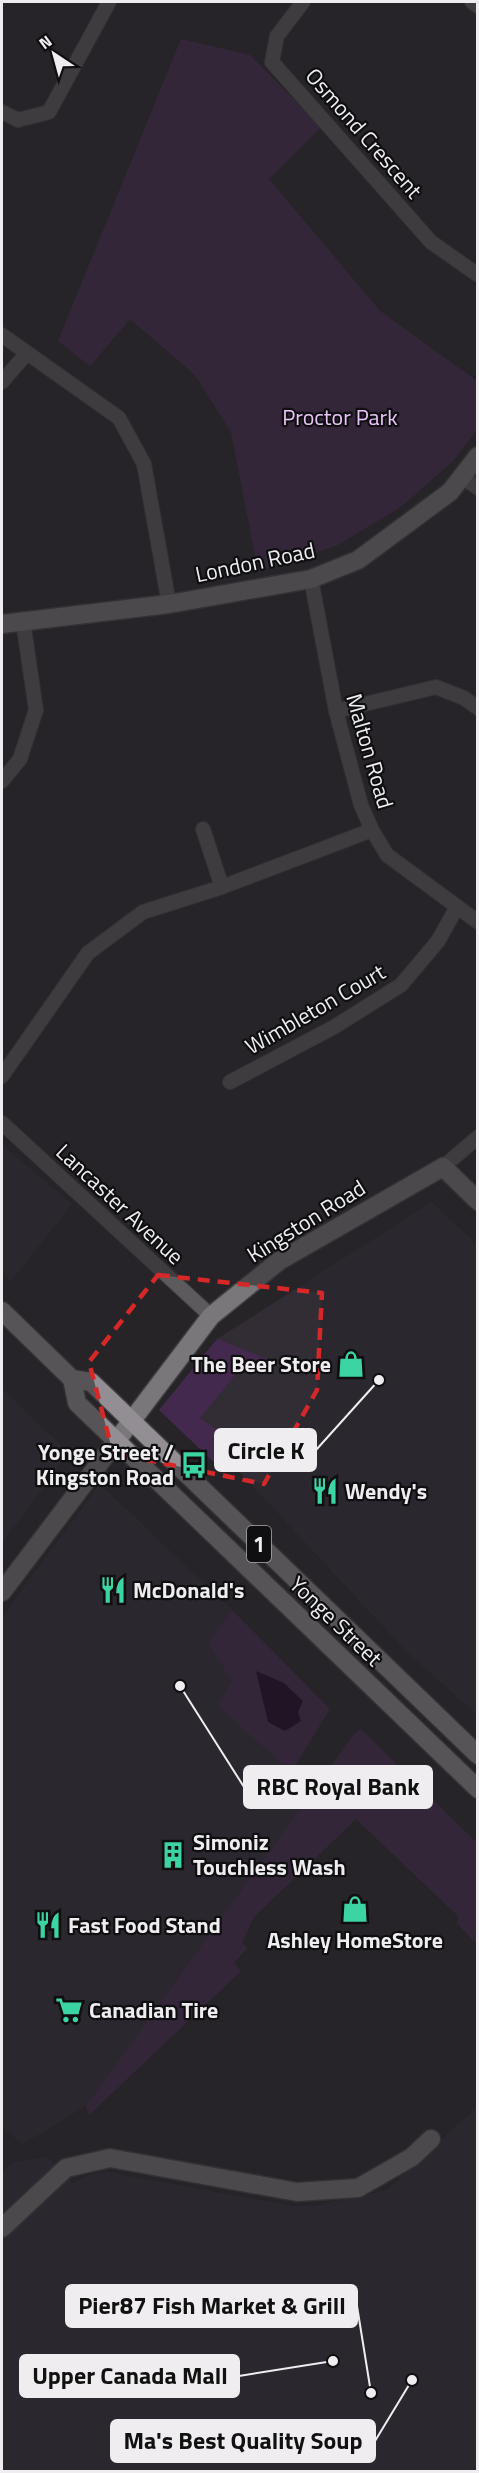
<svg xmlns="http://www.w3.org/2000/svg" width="479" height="2473" viewBox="0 0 479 2473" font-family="'Titillium Web',sans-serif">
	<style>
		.built { fill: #322c35 }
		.green { fill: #44294e }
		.water { fill: #1b0223 }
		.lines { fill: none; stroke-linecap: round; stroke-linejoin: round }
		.street-casing { stroke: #434044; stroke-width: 16 }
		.secondary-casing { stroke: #434044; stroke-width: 21 }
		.primary-casing { stroke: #434044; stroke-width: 21 }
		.street { stroke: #5c5a5c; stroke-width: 14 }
		.secondary { stroke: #7a777b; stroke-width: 18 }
		.primary { stroke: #928e93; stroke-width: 18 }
		.marked { fill: none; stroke: #d62828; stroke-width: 4.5; stroke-dasharray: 12 8; stroke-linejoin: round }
		.labels { text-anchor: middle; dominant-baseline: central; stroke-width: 4.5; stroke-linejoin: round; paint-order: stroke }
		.shield { fill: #0f0e10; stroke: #acaaad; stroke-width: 1.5 }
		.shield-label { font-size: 21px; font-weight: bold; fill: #efedf0 }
		.street-label { font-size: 22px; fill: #efedf0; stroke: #0f0e10 }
		.park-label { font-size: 22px; fill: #eac4f8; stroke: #0f0e10 }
		.poi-label { font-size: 22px; font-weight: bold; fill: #efedf0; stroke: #0f0e10; text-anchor: start }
		.leader { fill: none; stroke: #efedf0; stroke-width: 2 }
		.callout-dot { fill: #efedf0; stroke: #0f0e10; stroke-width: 2 }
		.callout { fill: #efedf0; stroke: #efedf0; stroke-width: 2 }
		.callout-label { font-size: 24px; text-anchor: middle; font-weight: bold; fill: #111 }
	</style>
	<rect width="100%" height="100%" fill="#272428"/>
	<g class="built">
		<polygon points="2,1145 72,1204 11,1281 2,1272"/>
		<polygon points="432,1202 477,1245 477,1715 406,1651 238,1470 159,1410 217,1339"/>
		<polygon points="2,1389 69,1453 2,1543"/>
		<polygon points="100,1484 232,1610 208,1641 291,1772 317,1785 86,2106 23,2144 2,2128 2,1617"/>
		<polygon points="477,2107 477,2471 2,2472 2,2173 12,2163 48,2157 72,2184 89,2175 107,2172 292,2206 315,2206 387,2190"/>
	</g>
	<g class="green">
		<polygon points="181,39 250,55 321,127 269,179 380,311 477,381 477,430 453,461 401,507 336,546 258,571 231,432 195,375 130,319 90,366 58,341"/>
		<polygon points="217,1339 270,1360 259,1371 245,1363 200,1418 219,1431 212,1439 232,1456 222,1470 159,1410"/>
		<polygon points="232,1610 330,1709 291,1772 218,1705 232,1681 208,1642"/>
		<polygon points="361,1729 477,1843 477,1945 457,1923 459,1917 356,1819 254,1917 242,1942 247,1949 234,1962 241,1971 89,2115 86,2106 354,1734"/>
	</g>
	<polygon class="water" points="256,1671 284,1683 303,1701 298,1712 301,1721 285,1731 268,1722"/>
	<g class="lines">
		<defs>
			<g id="street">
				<polyline points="303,2 277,36 272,62 431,242 478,275"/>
				<polyline points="472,2 478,6"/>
				<polyline points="2,112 18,120 49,112 109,2"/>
				<polyline points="2,335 119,418 144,464 169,604"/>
				<polyline points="2,382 27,353"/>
				<polyline points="462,477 478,488"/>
				<polyline points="311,579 336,711 361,805 372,830 387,855 478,922"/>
				<polyline points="336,711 436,687 464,698 478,708"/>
				<polyline points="2,781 20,759 36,710 23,621"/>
				<polyline points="203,829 222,887"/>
				<polyline points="2,1076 88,953 143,912 222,887 372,830"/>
				<polyline points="230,1082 334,1027 401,985 438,941 457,907"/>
				<polyline points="2,1123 211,1316"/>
				<polyline points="443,1167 478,1137"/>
			</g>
			<g id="secondary">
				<polyline points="2,624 169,604 311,579 358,560 450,492 478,456"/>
				<polyline points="2,1592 211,1316 279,1261 443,1167 478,1201"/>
				<polyline points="2,2228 66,2168 110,2158 297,2192 358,2188 412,2157 431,2139"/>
			</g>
			<g id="primary">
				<polyline points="2,1311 72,1379 91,1382 111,1401 478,1755"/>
				<polyline points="72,1379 77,1403 478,1789"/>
			</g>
		</defs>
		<use href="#street" class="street-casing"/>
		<use href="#secondary" class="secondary-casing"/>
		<use href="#primary" class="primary-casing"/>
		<use href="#street" class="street"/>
		<use href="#secondary" class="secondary"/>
		<use href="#primary" class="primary"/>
	</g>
	<path d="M0 0H479V2473H0ZM158 1275 322 1293 317 1390 264 1484 113 1453 89 1362Z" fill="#272428" fill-opacity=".55" fill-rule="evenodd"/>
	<path class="marked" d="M158 1275 322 1293 317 1390 264 1484 113 1453 89 1362Z"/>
	<defs>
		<symbol id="shop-bare" viewBox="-9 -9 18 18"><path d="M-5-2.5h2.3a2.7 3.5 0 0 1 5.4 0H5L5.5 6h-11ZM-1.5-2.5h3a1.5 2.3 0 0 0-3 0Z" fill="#3dd4a3" stroke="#0f0e10" stroke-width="2.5" paint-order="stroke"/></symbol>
		<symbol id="bus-bare" viewBox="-9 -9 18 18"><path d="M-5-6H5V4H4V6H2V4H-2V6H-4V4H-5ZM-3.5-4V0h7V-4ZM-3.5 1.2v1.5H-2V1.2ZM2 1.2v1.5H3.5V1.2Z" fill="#3dd4a3" stroke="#0f0e10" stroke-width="2.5" paint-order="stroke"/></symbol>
		<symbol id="restaurant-bare" viewBox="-9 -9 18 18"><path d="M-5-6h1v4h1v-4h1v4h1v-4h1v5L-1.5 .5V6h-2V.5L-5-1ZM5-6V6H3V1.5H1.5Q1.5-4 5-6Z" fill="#3dd4a3" stroke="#0f0e10" stroke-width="2.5" paint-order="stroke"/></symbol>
		<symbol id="building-bare" viewBox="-9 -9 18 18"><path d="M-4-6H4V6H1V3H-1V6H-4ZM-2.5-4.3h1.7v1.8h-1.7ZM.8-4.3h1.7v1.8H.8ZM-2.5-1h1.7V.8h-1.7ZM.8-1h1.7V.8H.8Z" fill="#3dd4a3" stroke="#0f0e10" stroke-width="2.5" paint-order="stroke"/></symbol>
		<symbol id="supermarket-bare" viewBox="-9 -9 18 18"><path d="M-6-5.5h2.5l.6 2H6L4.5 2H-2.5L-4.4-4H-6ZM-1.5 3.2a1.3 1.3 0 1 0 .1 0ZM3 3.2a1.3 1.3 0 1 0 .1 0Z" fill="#3dd4a3" stroke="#0f0e10" stroke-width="2.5" paint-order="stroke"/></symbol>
	</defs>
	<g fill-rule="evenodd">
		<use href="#shop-bare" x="332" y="1345" width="38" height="38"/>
		<use href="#bus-bare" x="175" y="1446" width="38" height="38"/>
		<use href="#restaurant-bare" x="306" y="1472" width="38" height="38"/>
		<use href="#restaurant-bare" x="94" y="1571" width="38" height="38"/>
		<use href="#building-bare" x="154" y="1836" width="38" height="38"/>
		<use href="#shop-bare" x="336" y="1890" width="38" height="38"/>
		<use href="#restaurant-bare" x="29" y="1906" width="38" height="38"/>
		<use href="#supermarket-bare" x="50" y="1991" width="38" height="38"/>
	</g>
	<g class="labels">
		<rect class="shield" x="247" y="1526" width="24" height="36" rx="4.5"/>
		<g class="shield-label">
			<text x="259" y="1544">1</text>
		</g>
		<g class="street-label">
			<text transform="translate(364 133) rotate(49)">Osmond Crescent</text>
			<text transform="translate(255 562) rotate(-12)">London Road</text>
			<text transform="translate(370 751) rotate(74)">Malton Road</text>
			<text transform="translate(315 1009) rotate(-30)">Wimbleton Court</text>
			<text transform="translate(120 1204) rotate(43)">Lancaster Avenue</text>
			<text transform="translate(306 1221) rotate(-32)">Kingston Road</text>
			<text transform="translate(336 1621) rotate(44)">Yonge Street</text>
		</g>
		<g class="park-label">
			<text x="340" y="417">Proctor Park</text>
		</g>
		<g class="poi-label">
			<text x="331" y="1364" text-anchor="end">The Beer Store</text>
			<text x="174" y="1452" text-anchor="end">Yonge Street /<tspan x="174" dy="25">Kingston Road</tspan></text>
			<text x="345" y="1491">Wendy's</text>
			<text x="133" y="1590">McDonald's</text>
			<text x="193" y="1842">Simoniz<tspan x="193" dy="25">Touchless Wash</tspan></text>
			<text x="68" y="1925">Fast Food Stand</text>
			<text x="355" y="1940" text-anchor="middle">Ashley HomeStore</text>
			<text x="89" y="2010">Canadian Tire</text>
		</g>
	</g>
	<path class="leader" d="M379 1380L316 1450M180 1686L244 1787M371 2393L357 2306M333 2361L239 2376M412 2380L375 2441"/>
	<g class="callout-dot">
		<circle cx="379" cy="1380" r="6"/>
		<circle cx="180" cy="1686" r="6"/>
		<circle cx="371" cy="2393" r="6"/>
		<circle cx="333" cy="2361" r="6"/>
		<circle cx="412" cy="2380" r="6"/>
	</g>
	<g class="callout">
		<rect x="215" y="1429" width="101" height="42" rx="6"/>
		<rect x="244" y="1766" width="188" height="42" rx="6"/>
		<rect x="66" y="2285" width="291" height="42" rx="6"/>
		<rect x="20" y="2355" width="219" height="42" rx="6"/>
		<rect x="111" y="2420" width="264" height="42" rx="6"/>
	</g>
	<g class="callout-label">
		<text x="266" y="1459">Circle K</text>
		<text x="338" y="1795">RBC Royal Bank</text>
		<text x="212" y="2314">Pier87 Fish Market &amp; Grill</text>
		<text x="130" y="2384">Upper Canada Mall</text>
		<text x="243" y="2449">Ma's Best Quality Soup</text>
	</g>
	<rect width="479" height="2473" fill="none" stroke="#efedf0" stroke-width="6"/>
	<g transform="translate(54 54) rotate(324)" stroke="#0f0e10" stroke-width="4.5" paint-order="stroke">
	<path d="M0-4.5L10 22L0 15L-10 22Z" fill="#efedf0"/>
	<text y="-9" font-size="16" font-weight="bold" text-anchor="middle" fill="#efedf0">N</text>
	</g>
</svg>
